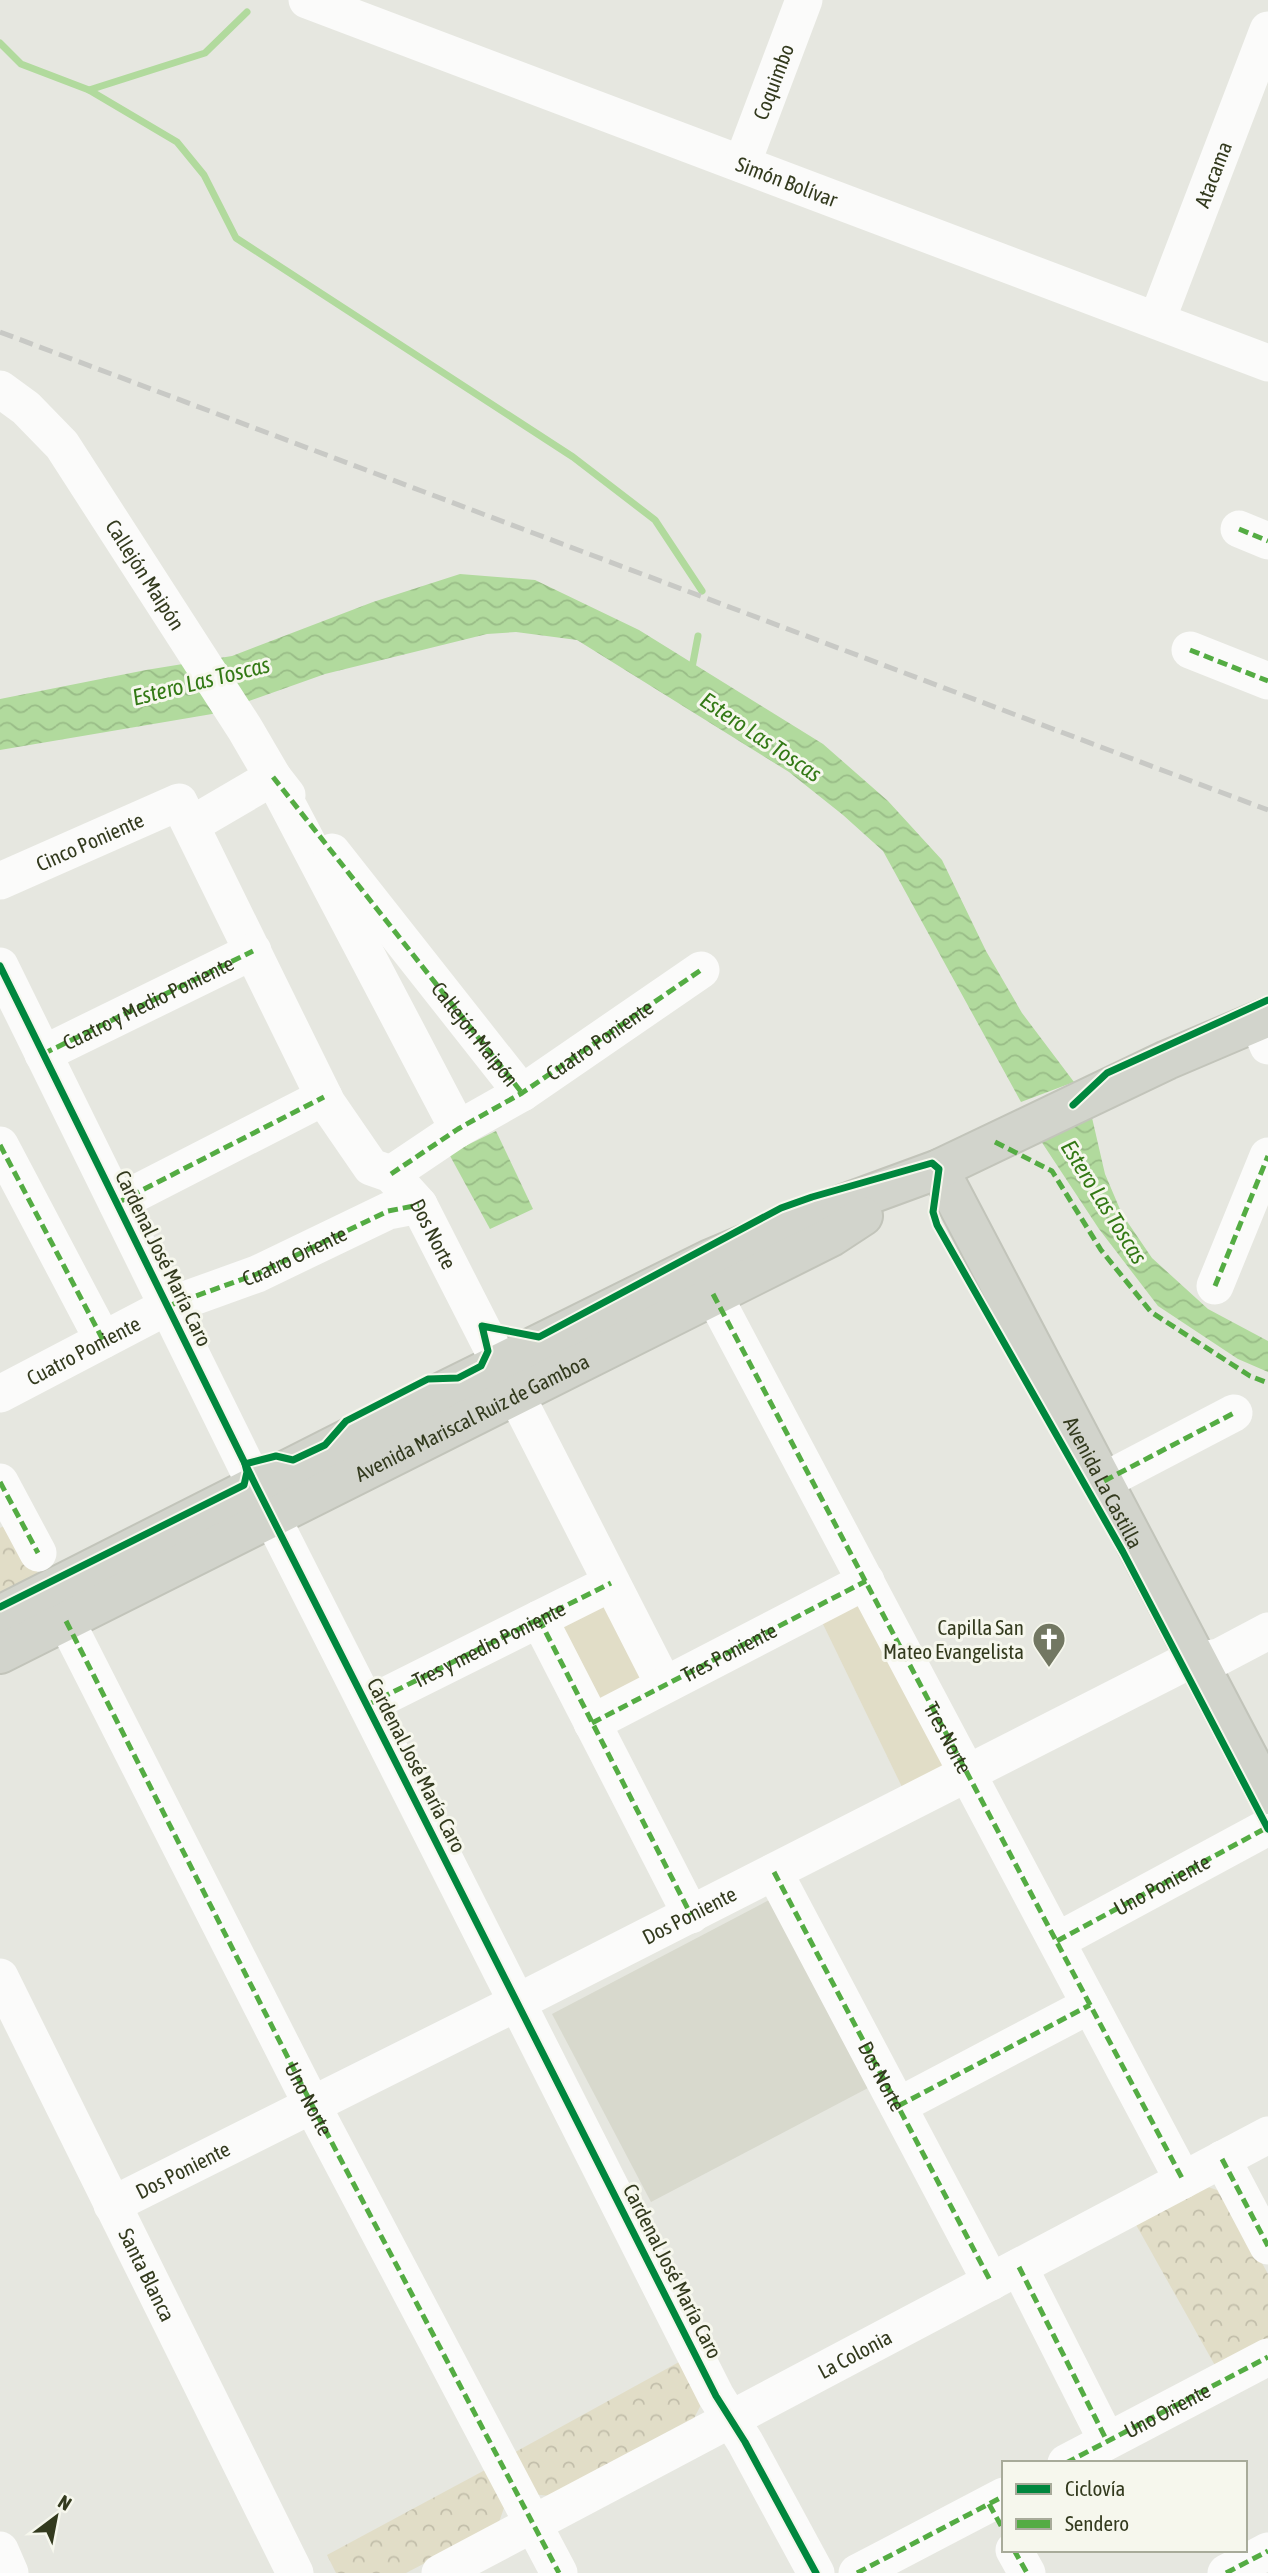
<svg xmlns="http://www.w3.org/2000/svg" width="1268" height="2573" viewBox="0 0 1268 2573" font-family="'Asap Condensed',sans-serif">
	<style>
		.built { fill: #d8d9cd }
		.grass { fill: #e1ddc7 }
		.park { fill: url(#park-crowns) }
		.water { fill: url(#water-waves) }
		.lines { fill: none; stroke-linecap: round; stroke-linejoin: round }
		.stream { stroke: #b1da9d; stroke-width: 7 }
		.major-casing { stroke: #c2c4ba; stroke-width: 42 }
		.minor { stroke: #fbfbfa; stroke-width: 37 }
		.major { stroke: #d2d4cc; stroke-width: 38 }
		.rail { stroke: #c8c9c5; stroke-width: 5; stroke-dasharray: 14 7; stroke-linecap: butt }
		.quiet { stroke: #54ac43; stroke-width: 5; stroke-dasharray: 10 5; stroke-linecap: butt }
		.cycleway-casing { stroke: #f6f7ed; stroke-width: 11 }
		.cycleway { stroke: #00873e; stroke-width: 7 }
		.labels { text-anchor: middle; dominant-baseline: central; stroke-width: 6; stroke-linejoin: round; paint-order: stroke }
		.street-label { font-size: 21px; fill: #333a1e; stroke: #f6f7ed }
		.poi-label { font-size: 21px; fill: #333a1e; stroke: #f6f7ed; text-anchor: end }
		.water-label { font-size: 23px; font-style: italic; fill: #337915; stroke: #f6f7ed }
	</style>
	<defs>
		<pattern id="park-crowns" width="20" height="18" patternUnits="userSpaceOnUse" patternTransform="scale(1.75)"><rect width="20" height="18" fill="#e1ddc7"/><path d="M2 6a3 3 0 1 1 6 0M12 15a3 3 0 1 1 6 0" fill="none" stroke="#c2beaa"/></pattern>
		<pattern id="water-waves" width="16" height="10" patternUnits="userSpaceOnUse" patternTransform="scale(1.75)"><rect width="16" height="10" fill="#b1da9d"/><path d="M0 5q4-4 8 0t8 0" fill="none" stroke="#99bc87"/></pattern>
	</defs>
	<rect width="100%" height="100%" fill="#e6e7e0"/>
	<polygon class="built" points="769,1900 868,2088 651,2202 552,2014"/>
	<g class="grass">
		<polygon points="868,1598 948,1765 902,1787 821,1620"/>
		<polygon points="605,1604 645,1681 598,1705 558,1628"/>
	</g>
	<g class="park">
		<polygon points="11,1522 41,1579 0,1598 0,1528"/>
		<polygon points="1202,2185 1223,2192 1268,2274 1268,2341 1217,2369 1135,2223"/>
		<polygon points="679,2362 703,2401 692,2422 551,2496 531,2494 506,2457"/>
		<polygon points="485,2470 505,2505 498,2525 406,2573 336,2573 327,2555"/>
	</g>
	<g class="water">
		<polygon points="460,574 535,580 639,630 823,744 888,801 942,860 986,951 1022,1013 1074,1082 1021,1102 883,851 843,815 789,772 577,640 516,632 487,634 325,674 212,714 0,750 0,699 146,670 232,656 373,602"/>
		<polygon points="1090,1109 1105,1174 1122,1214 1152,1258 1208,1309 1268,1341 1268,1372 1238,1359 1158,1306 1099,1229 1037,1135"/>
		<polygon points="496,1131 533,1209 490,1229 449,1154"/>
	</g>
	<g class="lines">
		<g class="stream">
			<polyline points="0,43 21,64 89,90 177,142 204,175 236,238 573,457 655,520 702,591"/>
			<polyline points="89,90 205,53 247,12"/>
			<polyline points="691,673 698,636"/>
		</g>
		<defs>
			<g id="major">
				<path id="s15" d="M939 1169 1268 1795"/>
				<polyline points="0,1615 373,1426 710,1259 819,1213 939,1169 1167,1060 1268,1017"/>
				<path id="s16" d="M0 1654 831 1237 863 1216"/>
			</g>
		</defs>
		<use href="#major" class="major-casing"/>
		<g class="minor">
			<path id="s1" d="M307 0 1268 363"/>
			<path id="s2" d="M742 164 804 0"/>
			<path id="s3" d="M1157 320 1268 30"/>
			<path id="s4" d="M0 389 26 408 62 445 245 729 273 777 458 1129"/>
			<polyline points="1239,529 1268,541"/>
			<polyline points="1190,650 1268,681"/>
			<polyline points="191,825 273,777 287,795"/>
			<polyline points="332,852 522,1093"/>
			<path id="s5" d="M0 881 179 802 327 1103 371 1167 391 1174 419 1205 664 1685"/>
			<polyline points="0,966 256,1486 716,2396 745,2442 816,2573"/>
			<polyline points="1258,1021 1268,1046"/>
			<polyline points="43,1054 253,951"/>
			<polyline points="0,1145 103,1340"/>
			<polyline points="391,1174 458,1129 522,1093 701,970"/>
			<polyline points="117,1203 324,1097"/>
			<polyline points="1215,1286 1268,1156"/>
			<path id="s6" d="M713 1294 1183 2180"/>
			<path id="s7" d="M0 1394 168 1306 257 1274 388 1211 419 1205"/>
			<polyline points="1104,1481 1234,1413"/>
			<polyline points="0,1482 38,1553"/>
			<polyline points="539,1619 691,1915"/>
			<path id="s8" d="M66 1621 312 2105 559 2573"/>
			<path id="s9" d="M367 1705 611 1583"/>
			<polyline points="592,1723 866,1581"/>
			<polyline points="774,1872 991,2282"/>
			<path id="s10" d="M1057 1941 1268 1827"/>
			<path id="s11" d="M0 1977 295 2573"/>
			<polyline points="898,2106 1090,2005"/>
			<polyline points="1222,2159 1268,2246"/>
			<path id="s12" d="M112 2205 518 2002 1182 1664 1219 1657 1268 1631"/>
			<polyline points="1019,2267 1107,2441"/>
			<path id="s13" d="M1066 2463 1268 2357"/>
			<polyline points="0,2550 10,2573"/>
			<polyline points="1014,2550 1027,2573"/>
			<path id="s14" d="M440 2573 1268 2135"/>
			<polyline points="857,2573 1004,2496"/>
			<polyline points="1226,2573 1268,2551"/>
		</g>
		<use href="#major" class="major"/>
		<polyline class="rail" points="0,332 1268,810"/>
		<g class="quiet">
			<polyline points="1239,529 1268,541"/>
			<polyline points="1190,650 1268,681"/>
			<path id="s17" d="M273 777 522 1093"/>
			<path id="s18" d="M43 1054 253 951"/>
			<polyline points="995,1142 1052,1171 1101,1250 1151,1312 1250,1376 1268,1383"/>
			<polyline points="0,1145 103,1340"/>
			<path id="s19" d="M391 1174 458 1129 522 1093 701 970"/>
			<polyline points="117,1203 324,1097"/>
			<polyline points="1215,1286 1268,1156"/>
			<polyline points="713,1294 1183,2180"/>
			<path id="s20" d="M168 1306 257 1274 388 1211 419 1205"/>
			<polyline points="1104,1481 1234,1413"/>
			<polyline points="0,1482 38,1553"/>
			<polyline points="539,1619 691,1915"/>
			<polyline points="66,1621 312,2105 559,2573"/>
			<polyline points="367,1705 611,1583"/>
			<path id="s21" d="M592 1723 866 1581"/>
			<path id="s22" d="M774 1872 991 2282"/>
			<polyline points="1057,1941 1268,1827"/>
			<polyline points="898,2106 1090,2005"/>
			<polyline points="1222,2159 1268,2246"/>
			<polyline points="1019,2267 1107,2441"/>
			<polyline points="1066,2463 1268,2357"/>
			<polyline points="989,2504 1004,2531"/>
			<polyline points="1014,2550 1027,2573"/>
			<polyline points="857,2573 1004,2496"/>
			<polyline points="1226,2573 1268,2551"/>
		</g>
		<defs>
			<g id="cycleway">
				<polyline points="0,966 256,1486 716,2396 745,2442 816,2573"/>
				<polyline points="1073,1105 1107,1073 1268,1000"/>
				<polyline points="0,1607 244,1485 247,1472 245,1464 276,1456 293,1460 325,1445 346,1421 428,1379 458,1378 481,1366 488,1351 482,1326 539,1337 781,1208 812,1197 932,1163 939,1169 933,1212 937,1225 1123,1552 1268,1829"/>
			</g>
		</defs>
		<use href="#cycleway" class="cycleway-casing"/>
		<use href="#cycleway" class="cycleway"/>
	</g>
	<defs>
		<symbol id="church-pin" viewBox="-11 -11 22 30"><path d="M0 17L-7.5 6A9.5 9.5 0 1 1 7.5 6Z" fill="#727762" stroke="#f6f7ed"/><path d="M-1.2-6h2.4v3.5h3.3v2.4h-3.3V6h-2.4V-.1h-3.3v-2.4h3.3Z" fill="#fff"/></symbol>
	</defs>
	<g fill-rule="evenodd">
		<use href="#church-pin" x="1030" y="1620" width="38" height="52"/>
	</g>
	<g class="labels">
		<g class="street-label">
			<text stroke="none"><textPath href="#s2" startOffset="88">Coquimbo</textPath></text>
			<text stroke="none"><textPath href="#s3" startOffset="156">Atacama</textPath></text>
			<text stroke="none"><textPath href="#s1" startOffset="513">Simón Bolívar</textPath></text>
			<text stroke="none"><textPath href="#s4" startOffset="238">Callejón Maipón</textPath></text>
			<text stroke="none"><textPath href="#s5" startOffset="98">Cinco Poniente</textPath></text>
			<text stroke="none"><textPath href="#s18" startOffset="117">Cuatro y Medio Poniente</textPath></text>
			<text stroke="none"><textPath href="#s17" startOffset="327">Callejón Maipón</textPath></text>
			<text stroke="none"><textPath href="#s19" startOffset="248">Cuatro Poniente</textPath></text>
			<text stroke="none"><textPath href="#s5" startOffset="704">Dos Norte</textPath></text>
			<text stroke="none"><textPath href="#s20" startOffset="136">Cuatro Oriente</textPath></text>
			<text transform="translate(164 1258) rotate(64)">Cardenal José María Caro</text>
			<text stroke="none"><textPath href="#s7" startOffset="94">Cuatro Poniente</textPath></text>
			<text stroke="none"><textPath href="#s16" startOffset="528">Avenida Mariscal Ruiz de Gamboa</textPath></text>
			<text stroke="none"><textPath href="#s15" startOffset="354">Avenida La Castilla</textPath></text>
			<text stroke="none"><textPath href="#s9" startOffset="136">Tres y medio Poniente</textPath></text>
			<text stroke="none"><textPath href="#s21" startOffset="154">Tres Poniente</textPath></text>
			<text stroke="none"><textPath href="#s6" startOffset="502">Tres Norte</textPath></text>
			<text transform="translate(417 1765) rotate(63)">Cardenal José María Caro</text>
			<text stroke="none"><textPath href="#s10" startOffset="119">Uno Poniente</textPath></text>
			<text stroke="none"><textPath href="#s12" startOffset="646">Dos Poniente</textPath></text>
			<text stroke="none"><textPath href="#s22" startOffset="231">Dos Norte</textPath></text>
			<text stroke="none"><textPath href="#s8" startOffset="536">Uno Norte</textPath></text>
			<text stroke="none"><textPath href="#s12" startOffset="79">Dos Poniente</textPath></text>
			<text transform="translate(673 2271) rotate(63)">Cardenal José María Caro</text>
			<text stroke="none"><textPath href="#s11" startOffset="332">Santa Blanca</textPath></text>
			<text stroke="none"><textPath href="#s14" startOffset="469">La Colonia</textPath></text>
			<text stroke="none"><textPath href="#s13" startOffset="114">Uno Oriente</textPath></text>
		</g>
		<g class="poi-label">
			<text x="1024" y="1627">Capilla San<tspan x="1024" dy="24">Mateo Evangelista</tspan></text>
		</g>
		<g class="water-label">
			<text transform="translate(201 681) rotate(-14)">Estero Las Toscas</text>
			<text transform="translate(761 737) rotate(34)">Estero Las Toscas</text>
			<text transform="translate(1104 1202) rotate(58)">Estero Las Toscas</text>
		</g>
	</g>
	<rect x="1002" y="2461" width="245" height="91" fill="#f6f7ed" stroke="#a8ab9a" stroke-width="2"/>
	<rect x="1016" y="2484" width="35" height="10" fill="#00873e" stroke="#a8ab9a" stroke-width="2"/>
	<text x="1065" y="2496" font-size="21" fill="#333a1e">Ciclovía</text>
	<rect x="1016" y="2519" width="35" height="10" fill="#54ac43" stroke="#a8ab9a" stroke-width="2"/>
	<text x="1065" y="2531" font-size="21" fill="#333a1e">Sendero</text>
	<g transform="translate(56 2517) rotate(32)" stroke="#f6f7ed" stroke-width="5" paint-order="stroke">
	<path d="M0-5L12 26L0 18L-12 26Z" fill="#333a1e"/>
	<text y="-10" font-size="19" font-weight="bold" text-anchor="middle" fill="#333a1e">N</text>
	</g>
</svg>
